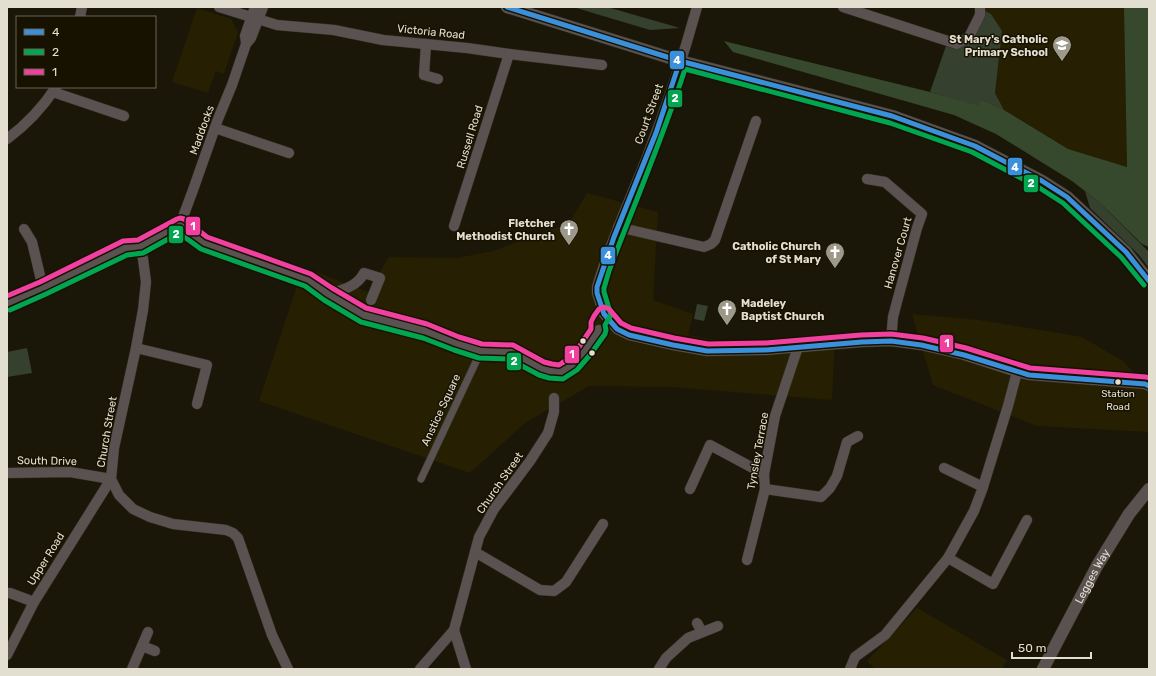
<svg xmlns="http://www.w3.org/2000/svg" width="1156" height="676" viewBox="0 0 1156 676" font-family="Rubik,sans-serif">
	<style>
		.built { fill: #261f01 }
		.green { fill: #36402f }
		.forest { fill: #37492c }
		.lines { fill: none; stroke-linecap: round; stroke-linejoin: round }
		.pedestrian-casing { stroke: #343227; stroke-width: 8 }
		.minor-casing { stroke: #343227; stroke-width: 11 }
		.tertiary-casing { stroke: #343227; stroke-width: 13 }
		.pedestrian { stroke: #595250; stroke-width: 7 }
		.minor { stroke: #595250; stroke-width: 10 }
		.tertiary { stroke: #595250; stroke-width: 12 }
		.bus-1-casing { stroke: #171200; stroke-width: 8 }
		.bus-2-casing { stroke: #171200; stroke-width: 8 }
		.bus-3-casing { stroke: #171200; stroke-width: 8 }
		.bus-1 { stroke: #3a90db; stroke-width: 5 }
		.bus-2 { stroke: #00a651; stroke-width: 5 }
		.bus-3 { stroke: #f240a1; stroke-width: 5 }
		.bus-dot { fill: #e3dfd0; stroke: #171200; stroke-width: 1.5 }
		.labels { text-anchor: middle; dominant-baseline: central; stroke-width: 3; stroke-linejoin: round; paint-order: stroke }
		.bus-label { font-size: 10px; fill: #e3dfd0; stroke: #171200 }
		.street-label { font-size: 11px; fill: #e3dfd0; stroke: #171200 }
		.poi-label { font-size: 11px; font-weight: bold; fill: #e3dfd0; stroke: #171200; text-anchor: end }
		.line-badge { stroke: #171200; stroke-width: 1.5 }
		.badge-label { font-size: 11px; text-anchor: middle; font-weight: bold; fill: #fff }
	</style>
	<rect width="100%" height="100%" fill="#1a1709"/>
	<g class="built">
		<polygon points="985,7 1124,7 1127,167 1068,149 1004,110 995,93 1002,31 985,11"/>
		<polygon points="197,8 231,19 238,32 224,74 216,71 208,93 172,82"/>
		<polygon points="587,193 658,212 653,300 693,314 688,335 736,344 835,335 832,400 673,387 589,386 525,423 470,473 259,401 303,267 368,292 389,257 457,258 493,251 569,223"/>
		<polygon points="912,314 979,320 1082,337 1123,361 1149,388 1149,432 1037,426 933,385"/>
		<polygon points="917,608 1007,660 1002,669 875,669 867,661"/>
	</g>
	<g class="green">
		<polygon points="573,7 607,7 680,28 650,30"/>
		<polygon points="985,11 991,14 1002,31 995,93 1004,110 981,99 981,107 930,92 947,43 958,46"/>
		<polygon points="1085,191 1098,201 1149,252 1149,268 1138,254 1090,208"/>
		<polygon points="697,304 708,306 704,321 694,319"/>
		<polygon points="27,348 32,373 7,377 7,352"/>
	</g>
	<polygon class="forest" points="1124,7 1149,7 1149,247 1142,244 1098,201 1072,181 996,134 954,115 733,52 724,41 930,92 980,106 981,99 1004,110 1068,149 1127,167"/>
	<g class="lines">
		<defs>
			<polyline id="pedestrian" points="421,479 481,351"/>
			<g id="minor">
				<polyline points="219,7 277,25 334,30 383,40 467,48 509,54 602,65"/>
				<path d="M697 7C683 58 666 108 647 157 630 200 610 242 597 287V293L604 314 617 329 629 335 673 345 707 351 766 350 862 342 891 341 921 345 964 355 1017 372 1029 375 1145 384 1149 386"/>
				<polyline points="843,7 957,44 969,37 980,15 980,7"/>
				<polyline points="80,17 82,7"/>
				<polyline points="246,42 245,36 255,7"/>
				<polyline points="426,44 424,75 438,79"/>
				<polyline points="53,92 124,116"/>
				<polyline points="215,128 289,153"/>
				<path d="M7 139C26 125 43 107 56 87"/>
				<polyline points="867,179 885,182 922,214 917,228 898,298 893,317 891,341"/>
				<polyline points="180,225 204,243 308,280 328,294 363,315 425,331 457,344 481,351 511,352 542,369 551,371 561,372 566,369 572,365 585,351 599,330"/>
				<polyline points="180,225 193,190 218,119 232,85 246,44 251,38 263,7"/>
				<polyline points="454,226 509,54"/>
				<polyline points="618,227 704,247 711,244 715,240 756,121"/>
				<polyline points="24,229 32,242 43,288"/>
				<polyline points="140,247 143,259 146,282 143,310 136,348 114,448 111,479 119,495 133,509 150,517 173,524 226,530 233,533 238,538 272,635 288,669"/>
				<path d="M328 294C342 290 357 287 364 273L380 278 371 300"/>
				<polyline points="7,304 43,288 125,248 140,247 180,225"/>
				<polyline points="136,348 207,365 197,404"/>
				<polyline points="944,468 983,487"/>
				<polyline points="7,473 70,472 111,479 34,602 7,655"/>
				<polyline points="690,489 710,445 764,474"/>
				<polyline points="765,489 821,497 830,488 837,476 847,442 858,436"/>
				<polyline points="475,552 540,590 554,591 566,582 603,524"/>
				<polyline points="948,558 993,584 1027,520"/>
				<polyline points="747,560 765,489 764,474 775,416 798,347"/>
				<polyline points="7,593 10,593 34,602"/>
				<polyline points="697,623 702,632"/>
				<polyline points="454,630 466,669"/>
				<polyline points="142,646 155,651"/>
				<polyline points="132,669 148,632"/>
				<polyline points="420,669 454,630 479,537 494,509 530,461 548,433 554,412 554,398"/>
				<polyline points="659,669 666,658 688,638 718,626"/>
				<polyline points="850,669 855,657 885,635 948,558 974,511 982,490 1008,406 1017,372"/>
			</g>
			<g id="tertiary">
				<polyline points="507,7 680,61 892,116 975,146 1042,181 1067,197 1126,252 1149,281"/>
				<path id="s1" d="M1043 669 1097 566 1129 514 1149 489"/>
			</g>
		</defs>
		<use href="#pedestrian" class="pedestrian-casing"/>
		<use href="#minor" class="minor-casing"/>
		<use href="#tertiary" class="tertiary-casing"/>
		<use href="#pedestrian" class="pedestrian"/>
		<use href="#minor" class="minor"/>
		<use href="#tertiary" class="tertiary"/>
		<defs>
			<g id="bus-1">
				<polyline points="507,7 680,61 892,116 975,146 1042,181 1067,197 1126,252 1149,281"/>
				<polyline points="680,61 656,133 614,237 597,287 597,293 604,314 617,329 629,335 673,345 707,351 766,350 862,342 891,341 921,345 964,355 1029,375 1145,384 1149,386"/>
			</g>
			<path id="bus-2" d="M10 310 46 294 127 255 143 253 179 233 201 249 305 286 324 300 361 322 423 338 454 350 479 358 509 359 539 375 549 378 563 379 577 370 590 355 605 334 606 330 605 325 611 315 604 292V288L609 271C634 204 663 138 685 69L890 123 972 152 1038 187 1063 203 1121 257 1144 285"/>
			<polyline id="bus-3" points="7,296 40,282 123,241 138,240 177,219 180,218 184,219 207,237 311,274 332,288 366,308 427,324 459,337 482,344 513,345 544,362 552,364 559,365 562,363 567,360 579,347 591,329 591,322 594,316 599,309 604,307 609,309 621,323 631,328 674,338 708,344 766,343 861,335 891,334 923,338 966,348 1030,368 1146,377 1149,378"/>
		</defs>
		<use href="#bus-1" class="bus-1-casing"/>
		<use href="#bus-2" class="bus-2-casing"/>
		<use href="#bus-3" class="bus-3-casing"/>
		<use href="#bus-1" class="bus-1"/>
		<use href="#bus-2" class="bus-2"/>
		<use href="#bus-3" class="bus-3"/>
	</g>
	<defs>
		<symbol id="school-pin" viewBox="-11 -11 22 30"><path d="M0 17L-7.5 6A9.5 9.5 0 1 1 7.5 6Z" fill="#9d998a" stroke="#171200"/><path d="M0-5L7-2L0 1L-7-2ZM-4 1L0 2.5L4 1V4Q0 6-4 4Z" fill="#fff"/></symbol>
		<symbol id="church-pin" viewBox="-11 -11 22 30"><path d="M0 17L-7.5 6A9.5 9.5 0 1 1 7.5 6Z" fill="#9d998a" stroke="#171200"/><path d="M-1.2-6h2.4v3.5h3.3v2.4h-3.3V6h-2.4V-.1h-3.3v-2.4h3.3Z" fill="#fff"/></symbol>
	</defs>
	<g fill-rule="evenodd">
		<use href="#school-pin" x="1051" y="34" width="22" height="30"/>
		<use href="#church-pin" x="558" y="218" width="22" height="30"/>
		<use href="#church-pin" x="824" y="241" width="22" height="30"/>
		<use href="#church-pin" x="716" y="298" width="22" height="30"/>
	</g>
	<g class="bus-dot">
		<circle cx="583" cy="341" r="3.5"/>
		<circle cx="592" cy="353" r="3.5"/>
		<circle cx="1118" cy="382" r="3.5"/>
	</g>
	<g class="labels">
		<g class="bus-label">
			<text x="1118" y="394">Station<tspan x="1118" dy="13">Road</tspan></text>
		</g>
		<g class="street-label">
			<text transform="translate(431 32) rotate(6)">Victoria Road</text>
			<text transform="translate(649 114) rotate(-70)">Court Street</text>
			<text transform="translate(202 130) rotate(-70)">Maddocks</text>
			<text transform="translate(470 137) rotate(-73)">Russell Road</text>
			<text transform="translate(898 253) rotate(-74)">Hanover Court</text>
			<text transform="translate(441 410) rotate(-65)">Anstice Square</text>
			<text transform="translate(107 432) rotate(-80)">Church Street</text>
			<text transform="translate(758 451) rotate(-80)">Tynsley Terrace</text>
			<text transform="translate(47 461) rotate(1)">South Drive</text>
			<text transform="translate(500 483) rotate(-55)">Church Street</text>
			<text transform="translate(46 559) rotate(-58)">Upper Road</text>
			<text stroke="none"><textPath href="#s1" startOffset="105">Legges Way</textPath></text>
		</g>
		<g class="poi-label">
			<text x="1048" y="39">St Mary's Catholic<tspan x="1048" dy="13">Primary School</tspan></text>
			<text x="555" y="223">Fletcher<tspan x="555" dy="13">Methodist Church</tspan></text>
			<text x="821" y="246">Catholic Church<tspan x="821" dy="13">of St Mary</tspan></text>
			<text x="741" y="303" text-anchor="start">Madeley<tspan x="741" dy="13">Baptist Church</tspan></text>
		</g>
	</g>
	<g class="line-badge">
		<rect x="669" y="50" width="16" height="20" rx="4" fill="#3a90db"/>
		<rect x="667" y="89" width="16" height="19" rx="4" fill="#00a651"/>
		<rect x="1007" y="157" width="16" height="19" rx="4" fill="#3a90db"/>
		<rect x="1023" y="174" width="16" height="19" rx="4" fill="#00a651"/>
		<rect x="185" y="216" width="16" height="20" rx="4" fill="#f240a1"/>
		<rect x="168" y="225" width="16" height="19" rx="4" fill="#00a651"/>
		<rect x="600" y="246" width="16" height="19" rx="4" fill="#3a90db"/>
		<rect x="939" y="334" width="15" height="19" rx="4" fill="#f240a1"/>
		<rect x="564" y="345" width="16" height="19" rx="4" fill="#f240a1"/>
		<rect x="506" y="352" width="16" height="19" rx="4" fill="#00a651"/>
	</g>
	<g class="badge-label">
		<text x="677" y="64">4</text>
		<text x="675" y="102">2</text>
		<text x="1015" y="171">4</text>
		<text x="1031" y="187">2</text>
		<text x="193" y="230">1</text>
		<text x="176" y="238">2</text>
		<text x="608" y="259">4</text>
		<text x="947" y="347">1</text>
		<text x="572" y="358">1</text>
		<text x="514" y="365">2</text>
	</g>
	<rect width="1156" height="676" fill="none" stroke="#e3dfd0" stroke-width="16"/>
	<rect x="16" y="16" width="140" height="72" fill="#171200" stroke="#696453"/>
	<rect x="24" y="29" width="20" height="6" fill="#3a90db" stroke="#696453"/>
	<text x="52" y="36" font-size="12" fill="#e3dfd0">4</text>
	<rect x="24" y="49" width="20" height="6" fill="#00a651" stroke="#696453"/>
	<text x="52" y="56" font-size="12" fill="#e3dfd0">2</text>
	<rect x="24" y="69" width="20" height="6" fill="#f240a1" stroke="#696453"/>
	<text x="52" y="76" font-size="12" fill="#e3dfd0">1</text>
	<path d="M1012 652v6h79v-6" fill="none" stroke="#e3dfd0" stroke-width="2"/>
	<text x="1018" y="652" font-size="12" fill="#e3dfd0" stroke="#171200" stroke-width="3" paint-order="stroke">50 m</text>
</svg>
